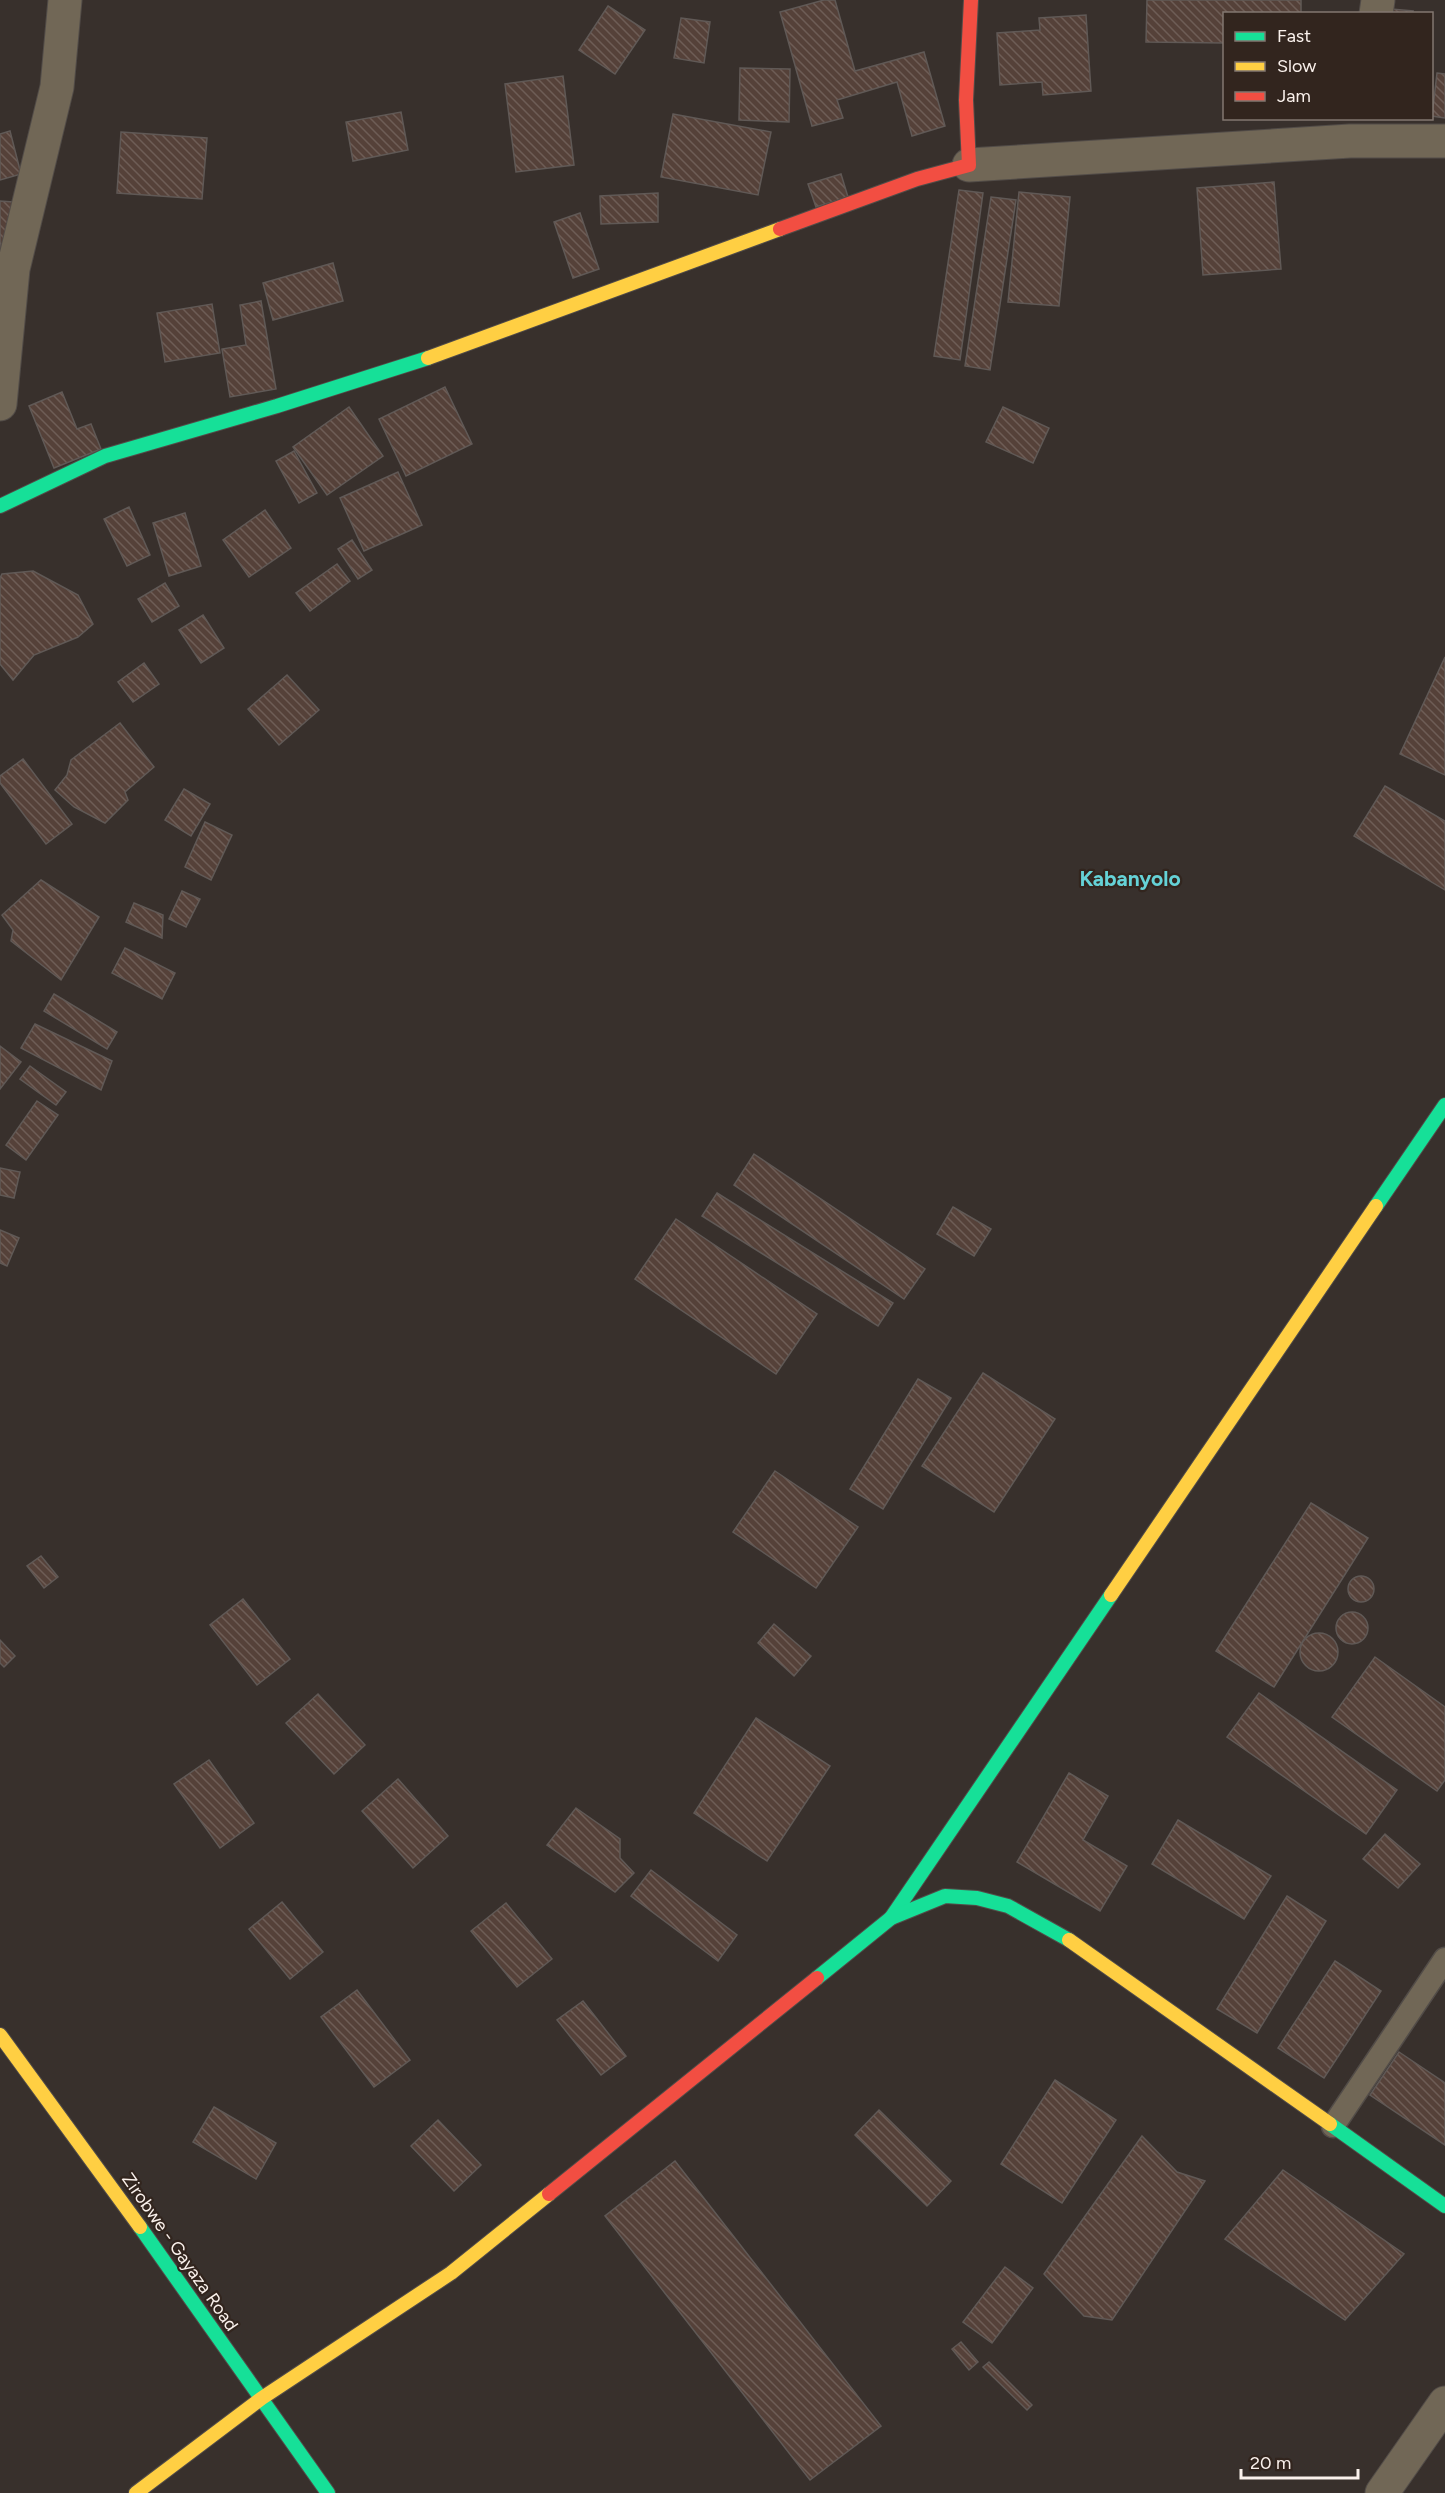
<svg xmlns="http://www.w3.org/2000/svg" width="1445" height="2493" viewBox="0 0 1445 2493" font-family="Figtree,sans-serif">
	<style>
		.building { fill: url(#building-back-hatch); stroke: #605956; stroke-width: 1.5 }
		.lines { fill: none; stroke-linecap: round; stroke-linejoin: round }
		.lane-casing { stroke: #524c48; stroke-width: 25 }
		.street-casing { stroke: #524c48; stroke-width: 35 }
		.fast-casing { stroke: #524c48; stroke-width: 16 }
		.slow-casing { stroke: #524c48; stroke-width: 16 }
		.jam-casing { stroke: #524c48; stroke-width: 16 }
		.lane { stroke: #716756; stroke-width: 22 }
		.street { stroke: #716756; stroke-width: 33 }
		.fast { stroke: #16e098; stroke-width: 14 }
		.slow { stroke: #ffcf43; stroke-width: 14 }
		.jam { stroke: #f24e42; stroke-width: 14 }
		.labels { text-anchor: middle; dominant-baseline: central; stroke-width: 4.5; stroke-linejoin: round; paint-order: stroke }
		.street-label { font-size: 18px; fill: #faf1ec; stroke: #32251e }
		.quarter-label { font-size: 21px; font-weight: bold; fill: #65d2d7; stroke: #32251e }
	</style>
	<defs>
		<pattern id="building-back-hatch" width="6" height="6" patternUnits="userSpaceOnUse" patternTransform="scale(1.5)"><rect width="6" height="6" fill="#554139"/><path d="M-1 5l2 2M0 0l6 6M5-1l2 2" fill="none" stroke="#6e5d56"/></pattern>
	</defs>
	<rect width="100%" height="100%" fill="#38302c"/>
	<g class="building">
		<polygon points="824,0 835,0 855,71 924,52 945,126 912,136 897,82 837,100 843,118 812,126 780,12"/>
		<polygon points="1147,0 1301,0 1301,14 1224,14 1224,43 1146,42"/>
		<polygon points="608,6 645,30 615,74 579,50"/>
		<polygon points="1391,9 1413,11 1412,14 1390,14"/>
		<polygon points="1086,15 1091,91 1043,95 1042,82 1000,85 997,33 1040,30 1039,18"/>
		<polygon points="681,18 710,22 704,63 674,58"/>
		<polygon points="740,68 790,69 789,122 739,120"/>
		<polygon points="1437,73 1445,74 1445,118 1432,116"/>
		<polygon points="563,76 574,165 516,172 505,84"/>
		<polygon points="401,112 408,150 353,161 346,122"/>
		<polygon points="673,114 771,132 758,195 661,177"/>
		<polygon points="10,131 21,174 0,180 0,134"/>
		<polygon points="121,132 207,138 202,199 117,193"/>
		<polygon points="841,174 848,197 816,207 808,184"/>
		<polygon points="1274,182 1281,269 1203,275 1197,188"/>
		<polygon points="959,190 983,193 960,360 934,356"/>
		<polygon points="1019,192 1070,197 1059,306 1008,302"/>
		<polygon points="658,193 658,222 601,224 600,196"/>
		<polygon points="991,197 1016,200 990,370 965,366"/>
		<polygon points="0,201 13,202 0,258"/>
		<polygon points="580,213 599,269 573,278 554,222"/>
		<polygon points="333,263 343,301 273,320 263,283"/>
		<polygon points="261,301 276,389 230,397 222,349 246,345 240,305"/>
		<polygon points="212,304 220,353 165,362 157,313"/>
		<polygon points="445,387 472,444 406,476 379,419"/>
		<polygon points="62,392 77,429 91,424 101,449 54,468 29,406"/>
		<polygon points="349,407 383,456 327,495 293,447"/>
		<polygon points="1003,407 1049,428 1033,463 986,442"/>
		<polygon points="294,451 317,493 299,503 276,461"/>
		<polygon points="398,472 422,525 364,551 340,498"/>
		<polygon points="129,507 150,555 127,566 104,519"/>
		<polygon points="265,510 291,548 249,577 223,540"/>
		<polygon points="185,513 201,566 169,576 153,523"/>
		<polygon points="352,540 372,570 358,579 338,549"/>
		<polygon points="337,564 350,581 310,611 296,593"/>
		<polygon points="33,571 78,595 93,624 78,637 34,655 13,680 0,664 0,578 2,574"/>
		<polygon points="165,583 179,606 152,622 138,599"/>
		<polygon points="203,615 224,648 201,663 179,630"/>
		<polygon points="1445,657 1445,775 1400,754"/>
		<polygon points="144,663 159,684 133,702 118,682"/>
		<polygon points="287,675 319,710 279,745 248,709"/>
		<polygon points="120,723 154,767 125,792 128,800 105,823 74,807 55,790 67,775 71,760"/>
		<polygon points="23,759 72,824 46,844 0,783 0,776"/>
		<polygon points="1385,786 1445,821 1445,890 1354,836"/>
		<polygon points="184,789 210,804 191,836 165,820"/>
		<polygon points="205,822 232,835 211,880 185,867"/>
		<polygon points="41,880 99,917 61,980 11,941 13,930 2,915"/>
		<polygon points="182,891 200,899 186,927 169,919"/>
		<polygon points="134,903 163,915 162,938 126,922"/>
		<polygon points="125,948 175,973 162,999 112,973"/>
		<polygon points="54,994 117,1032 107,1049 44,1011"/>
		<polygon points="35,1024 112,1061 101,1090 21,1048"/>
		<polygon points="0,1046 21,1062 0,1089"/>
		<polygon points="30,1066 66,1092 56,1105 20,1079"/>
		<polygon points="37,1101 58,1115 26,1160 6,1145"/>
		<polygon points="754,1154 925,1269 904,1299 734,1185"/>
		<polygon points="0,1168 20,1172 14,1198 0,1195"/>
		<polygon points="717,1193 893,1303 878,1326 702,1216"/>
		<polygon points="953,1207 991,1229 974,1256 937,1234"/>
		<polygon points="676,1219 817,1314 776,1374 635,1279"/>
		<polygon points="0,1230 19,1238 7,1266 0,1263"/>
		<polygon points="983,1373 1055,1419 994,1512 922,1466"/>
		<polygon points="918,1379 951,1398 883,1509 850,1489"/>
		<polygon points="775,1471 858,1527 816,1588 733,1532"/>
		<polygon points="1311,1503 1368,1538 1274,1687 1216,1651"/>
		<polygon points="41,1556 58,1577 44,1588 27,1566"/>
		<circle cx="1361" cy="1589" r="13"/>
		<polygon points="243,1599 290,1659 257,1685 210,1625"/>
		<circle cx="1352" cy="1628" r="16"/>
		<polygon points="774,1624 811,1656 794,1676 758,1643"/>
		<circle cx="1319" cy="1652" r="19"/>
		<polygon points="0,1640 15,1656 4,1667 0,1663"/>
		<polygon points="1375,1657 1445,1707 1445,1780 1437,1791 1332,1717"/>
		<polygon points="1259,1693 1397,1790 1366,1834 1227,1737"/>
		<polygon points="318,1694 365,1745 334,1774 286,1723"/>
		<polygon points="756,1718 830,1766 767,1861 694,1813"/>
		<polygon points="209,1760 254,1823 220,1848 174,1784"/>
		<polygon points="1069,1773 1108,1796 1083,1840 1127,1866 1100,1911 1017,1862"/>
		<polygon points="398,1779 448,1836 413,1868 362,1811"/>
		<polygon points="576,1808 620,1839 620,1858 634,1873 615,1892 547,1845"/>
		<polygon points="1178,1820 1271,1876 1244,1919 1152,1864"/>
		<polygon points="1385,1834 1420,1864 1398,1888 1363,1859"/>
		<polygon points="651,1870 737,1935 718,1961 631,1896"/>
		<polygon points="1287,1896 1326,1921 1257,2033 1217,2009"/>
		<polygon points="282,1902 323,1952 290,1979 249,1929"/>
		<polygon points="506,1903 552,1959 517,1987 471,1931"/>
		<polygon points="1335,1961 1381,1991 1324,2078 1278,2048"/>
		<polygon points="357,1990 410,2060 374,2087 321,2017"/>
		<polygon points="583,2001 626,2056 601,2075 557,2020"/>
		<polygon points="1399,2052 1445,2083 1445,2145 1370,2095"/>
		<polygon points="1055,2080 1116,2120 1062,2203 1001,2164"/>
		<polygon points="214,2107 276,2143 256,2179 193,2142"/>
		<polygon points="879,2110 951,2181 927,2206 855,2135"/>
		<polygon points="438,2120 481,2165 454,2191 411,2146"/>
		<polygon points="1142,2136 1177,2172 1205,2181 1112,2320 1084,2316 1044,2274"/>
		<polygon points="675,2161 881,2426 810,2480 605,2216"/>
		<polygon points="1283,2170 1404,2254 1345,2320 1225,2239"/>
		<polygon points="1005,2267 1033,2288 992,2343 963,2322"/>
		<polygon points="961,2342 978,2362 969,2370 952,2349"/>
		<polygon points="989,2362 1032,2405 1027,2410 983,2367"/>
	</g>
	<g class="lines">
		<defs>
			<polyline id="lane" points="1333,2126 1445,1959"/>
			<g id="street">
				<polyline points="1376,14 1378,0"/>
				<polyline points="969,165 1350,141 1445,141"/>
				<polyline points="0,404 13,269 57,87 65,0"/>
				<polyline points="1382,2493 1445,2403"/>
			</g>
			<g id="fast">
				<polyline points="0,506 105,456 277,406 428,358"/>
				<polyline points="1376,1206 1445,1105"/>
				<polyline points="891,1918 1111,1595"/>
				<polyline points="817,1978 891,1918 945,1896 977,1898 1008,1906 1069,1940"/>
				<polyline points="1330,2124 1445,2206"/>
				<polyline points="140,2227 328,2493"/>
			</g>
			<g id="slow">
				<polyline points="428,358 780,229"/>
				<polyline points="1111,1595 1376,1206"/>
				<polyline points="1069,1940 1330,2124"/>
				<polyline points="0,2035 140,2227"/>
				<polyline points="136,2493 262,2398 451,2273 549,2194"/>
			</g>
			<g id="jam">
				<polyline points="780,229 917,179 969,165 966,100 971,0"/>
				<polyline points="549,2194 817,1978"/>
			</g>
		</defs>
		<use href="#lane" class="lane-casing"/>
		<use href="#street" class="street-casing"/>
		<use href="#fast" class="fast-casing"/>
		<use href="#slow" class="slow-casing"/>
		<use href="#jam" class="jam-casing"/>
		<use href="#lane" class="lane"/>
		<use href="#street" class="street"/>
		<use href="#fast" class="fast"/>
		<use href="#slow" class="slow"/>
		<use href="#jam" class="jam"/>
	</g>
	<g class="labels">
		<g class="street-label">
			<text transform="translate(180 2252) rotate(55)">Zirobwe - Gayaza Road</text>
		</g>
		<g class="quarter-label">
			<text x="1130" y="878">Kabanyolo</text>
		</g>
	</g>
	<rect x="1223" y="12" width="210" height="108" fill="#32251e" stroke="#827770" stroke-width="1.5"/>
	<rect x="1235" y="32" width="30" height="9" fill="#16e098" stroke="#827770" stroke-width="1.5"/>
	<text x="1277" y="42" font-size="18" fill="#faf1ec">Fast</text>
	<rect x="1235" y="62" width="30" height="9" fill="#ffcf43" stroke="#827770" stroke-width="1.5"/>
	<text x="1277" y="72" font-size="18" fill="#faf1ec">Slow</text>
	<rect x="1235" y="92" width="30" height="9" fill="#f24e42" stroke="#827770" stroke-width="1.5"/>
	<text x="1277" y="102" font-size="18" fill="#faf1ec">Jam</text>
	<path d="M1241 2469v9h117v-9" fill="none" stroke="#faf1ec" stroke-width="3"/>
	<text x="1250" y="2469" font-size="18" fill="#faf1ec" stroke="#32251e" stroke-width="4.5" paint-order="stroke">20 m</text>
</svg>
